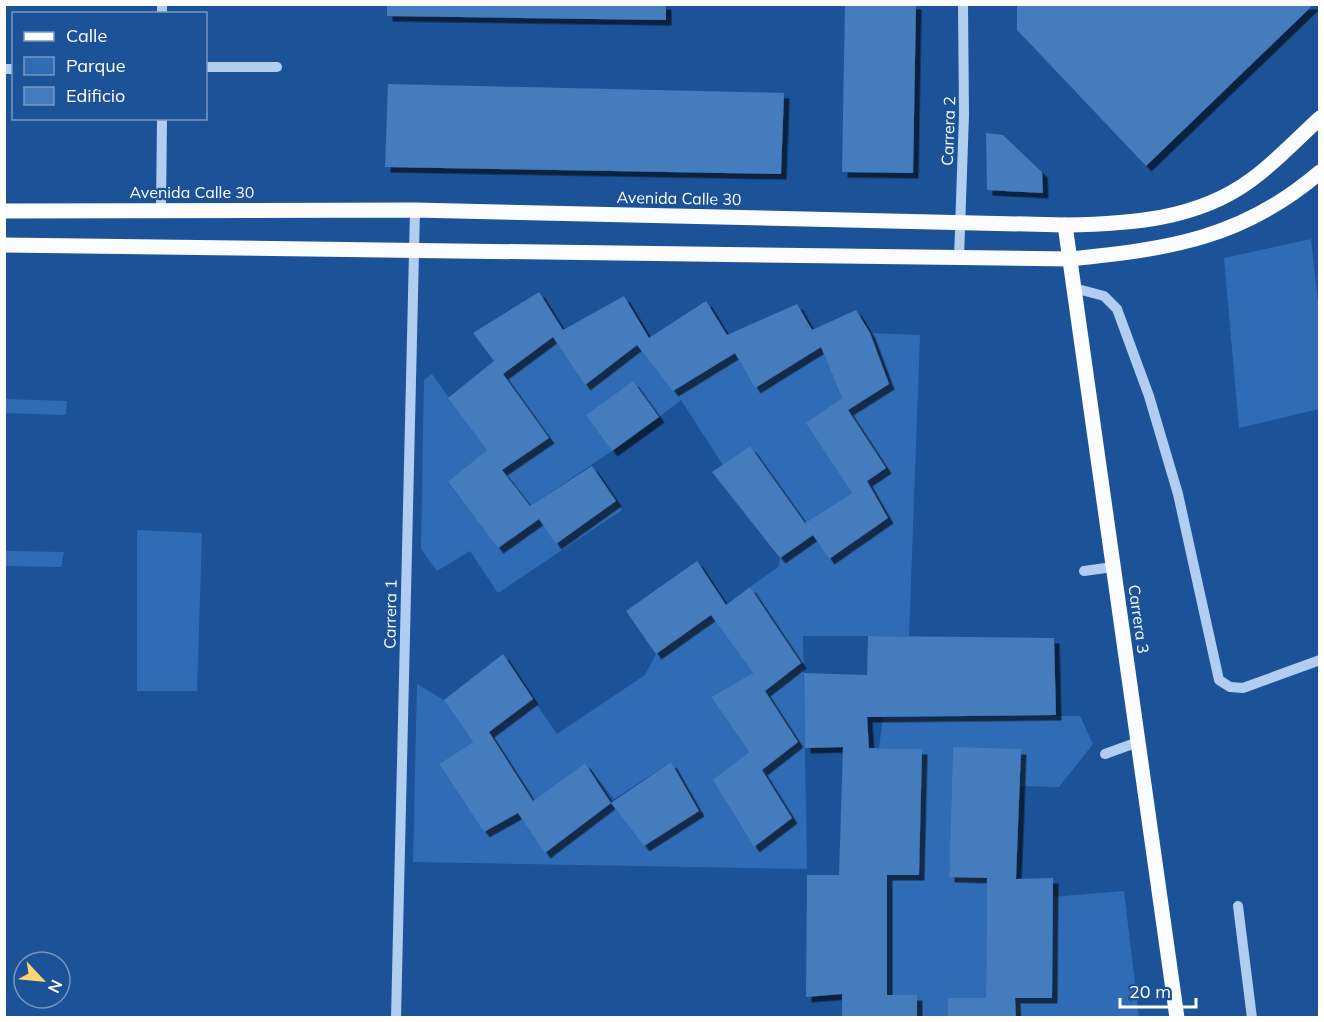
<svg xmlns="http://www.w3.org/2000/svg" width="1324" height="1022" viewBox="0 0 1324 1022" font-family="Mulish,sans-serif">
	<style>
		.green { fill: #306cb5 }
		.building { fill: #447bbe; filter: url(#shadow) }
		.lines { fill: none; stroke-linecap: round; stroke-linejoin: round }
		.minor { stroke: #b1cef0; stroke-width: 10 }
		.major { stroke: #fafcff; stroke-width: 15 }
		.labels { text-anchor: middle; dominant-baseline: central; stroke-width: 4.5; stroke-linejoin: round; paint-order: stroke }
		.street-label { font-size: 16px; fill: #fff; stroke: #1c5298 }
	</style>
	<defs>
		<filter id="shadow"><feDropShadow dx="5.5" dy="5.5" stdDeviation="0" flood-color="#0009"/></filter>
	</defs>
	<rect width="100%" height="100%" fill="#1c5298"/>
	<g class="green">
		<polygon points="1311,239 1320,321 1319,409 1239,428 1224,258"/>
		<polygon points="870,333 920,335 909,636 803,636 807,869 413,862 417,684 444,700 473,742 439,764 484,832 518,813 546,853 611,803 644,846 699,811 671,762 614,799 585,763 533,801 489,732 533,699 557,734 645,675 656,654 711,615 753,673 711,697 749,752 714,781 754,847 792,818 762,770 798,742 765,691 800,663 750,587 778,567 780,558 813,535 829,559 888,518 867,481 885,467 848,410 889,384"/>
		<polygon points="553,337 585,385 637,345 735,353 755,388 821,347 842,398 807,423 852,493 805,523 750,446 723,465 681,400 659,417 633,381 587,415 612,451 530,506 502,470 549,438 503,374"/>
		<polygon points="432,374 487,450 448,483 498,547 539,519 557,544 616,501 622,510 498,593 470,551 437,571 421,549 424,380"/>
		<polygon points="5,399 67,401 66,415 5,413"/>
		<polygon points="4,417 6,551 64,552 61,567 5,566"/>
		<polygon points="137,530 202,533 197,691 137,691"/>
		<polygon points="1080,716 1093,744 1059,787 1019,786 953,747 949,877 987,878 986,998 948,998 948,1017 917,1017 917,995 887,995 887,875 919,875 922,749 879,748 883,717"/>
		<polygon points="1124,891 1139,1017 1016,1017 1015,998 1052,998 1052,897"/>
	</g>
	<g class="building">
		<polygon points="387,4 666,4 666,20 387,16"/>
		<polygon points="845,4 916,4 913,173 842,172"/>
		<polygon points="1017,4 1314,4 1146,166 1017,30"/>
		<polygon points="388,84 784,93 781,174 385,167"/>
		<polygon points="986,133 1003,135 1042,172 1043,193 987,190"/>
		<polygon points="539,292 563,330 624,296 649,338 706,301 727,335 797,304 812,330 856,310 870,333 889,384 848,410 886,468 867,481 888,518 829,559 813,535 780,558 712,472 750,446 805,523 852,493 806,423 842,398 821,347 755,388 735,353 673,391 637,345 585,385 553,337 503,374 549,438 502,470 530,506 592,466 616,501 556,544 539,519 498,548 448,482 487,450 448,398 494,361 473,333"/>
		<polygon points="633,381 659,417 612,451 586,415"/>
		<polygon points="697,561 726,605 750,587 801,663 765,691 798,742 762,770 792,818 754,847 713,780 749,752 711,697 753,673 711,615 656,654 626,611"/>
		<polygon points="868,636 1054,638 1056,715 867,717 869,748 922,749 919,875 887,875 887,995 917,995 917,1018 842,1018 842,994 806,997 807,875 839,875 843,747 805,748 804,673 867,675"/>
		<polygon points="503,654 533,699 489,732 533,801 585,763 611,803 545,853 518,813 484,832 439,764 473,742 444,700"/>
		<polygon points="953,747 1021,749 1016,879 1053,878 1052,998 1015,998 1016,1018 948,1018 948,998 986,998 987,878 949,877"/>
		<polygon points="671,762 699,811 644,846 611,803"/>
	</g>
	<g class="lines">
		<g class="minor">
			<polyline points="162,14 162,4"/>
			<polyline points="206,67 277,67"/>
			<polyline points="4,69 14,69"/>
			<polyline points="161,210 162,118"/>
			<polyline points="959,258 964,115 963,4"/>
			<polyline points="1074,288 1104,296 1117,309 1149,396 1178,494 1219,680 1230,687 1243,688 1320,660"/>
			<polyline points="1084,571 1113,567"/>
			<polyline points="1105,754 1138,742"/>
			<polyline points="1238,906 1252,1018"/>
			<polyline points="396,1018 415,210"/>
		</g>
		<g class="major">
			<path d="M4 211 415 210 1065 225C1129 224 1197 220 1251 180 1276 162 1297 139 1320 118"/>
			<polyline points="1065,225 1177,1018"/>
			<path d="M4 245 1070 259C1168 249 1242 239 1320 172"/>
		</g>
	</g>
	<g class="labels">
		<g class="street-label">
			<text transform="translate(948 131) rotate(-88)">Carrera 2</text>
			<text x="192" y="192">Avenida Calle 30</text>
			<text transform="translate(679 198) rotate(1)">Avenida Calle 30</text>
			<text transform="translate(390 614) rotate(-89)">Carrera 1</text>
			<text transform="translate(1139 619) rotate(82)">Carrera 3</text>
		</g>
	</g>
	<rect width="1324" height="1022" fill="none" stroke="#ffffff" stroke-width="12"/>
	<rect x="12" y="12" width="195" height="108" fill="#1c5298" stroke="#7797c1" stroke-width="1.5"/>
	<rect x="24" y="32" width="30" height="9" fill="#fafcff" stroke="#7797c1" stroke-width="1.5"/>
	<text x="66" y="42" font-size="18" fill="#ffffff">Calle</text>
	<rect x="24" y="57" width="30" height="18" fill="#306cb5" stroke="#7797c1" stroke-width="1.5"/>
	<text x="66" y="72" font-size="18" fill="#ffffff">Parque</text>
	<rect x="24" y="87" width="30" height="18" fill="#447bbe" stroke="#7797c1" stroke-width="1.5"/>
	<text x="66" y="102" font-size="18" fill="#ffffff">Edificio</text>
	<g transform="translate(42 980) rotate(116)"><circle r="28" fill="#1c5298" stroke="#7797c1" stroke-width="1.5"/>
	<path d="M0-4.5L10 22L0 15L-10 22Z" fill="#ffd570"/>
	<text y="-9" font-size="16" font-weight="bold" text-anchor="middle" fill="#ffffff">N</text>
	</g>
	<path d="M1120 998v9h76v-9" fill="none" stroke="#ffffff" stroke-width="3"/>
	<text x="1129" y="998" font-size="18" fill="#ffffff" stroke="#1c5298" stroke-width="4.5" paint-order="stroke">20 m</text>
</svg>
